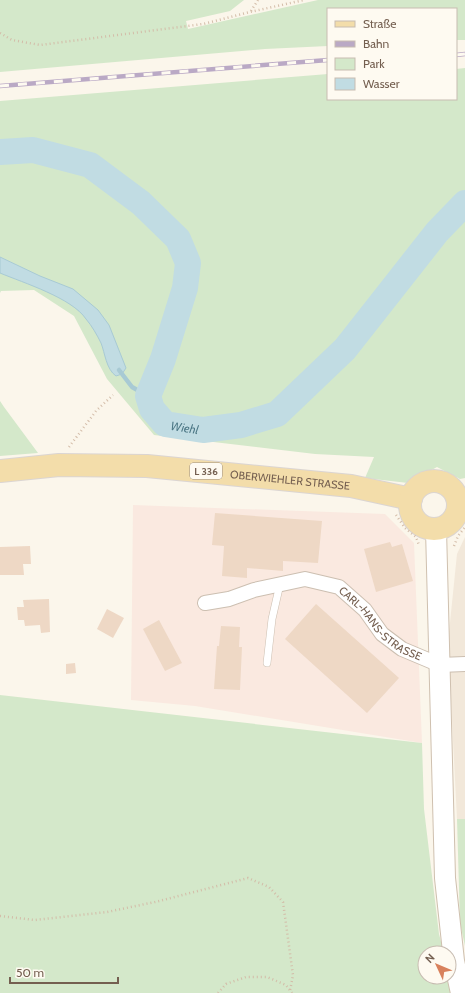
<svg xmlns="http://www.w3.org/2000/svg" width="465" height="993" viewBox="0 0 465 993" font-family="Cabin,sans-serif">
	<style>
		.residential { fill: #f2e8da }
		.commercial { fill: #fae9e0 }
		.green { fill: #d4e8ca }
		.water { fill: #c1dce3; stroke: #a8cad4 }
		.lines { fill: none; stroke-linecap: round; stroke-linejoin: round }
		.stream { stroke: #a8cad4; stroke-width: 4.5 }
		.river { stroke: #c1dce3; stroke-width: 26 }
		.building { fill: #eed8c5 }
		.service-casing { stroke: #ccbfb1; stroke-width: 8 }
		.minor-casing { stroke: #ccbfb1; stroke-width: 16 }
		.secondary-casing { stroke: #cfc0af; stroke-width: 22 }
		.primary-casing { stroke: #dbd5d2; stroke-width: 24 }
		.path { stroke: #d3bca8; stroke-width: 2.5; stroke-dasharray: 1 3; stroke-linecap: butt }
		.service { stroke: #fff; stroke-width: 7 }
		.minor { stroke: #fff; stroke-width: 14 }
		.secondary { stroke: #fff; stroke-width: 20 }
		.primary { stroke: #f3ddaa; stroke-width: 22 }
		.rail-casing { stroke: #baa9c5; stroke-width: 4.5 }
		.rail { stroke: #fefaf1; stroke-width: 3; stroke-dasharray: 9; stroke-linecap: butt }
		.labels { text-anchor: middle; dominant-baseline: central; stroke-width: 3.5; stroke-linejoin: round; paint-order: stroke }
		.shield { fill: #fefaf1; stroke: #9d8e80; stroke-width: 1 }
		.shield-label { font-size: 10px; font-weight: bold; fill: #745f50 }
		.street-label { font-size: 11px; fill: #745f50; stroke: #fefaf1 }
		.water-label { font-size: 12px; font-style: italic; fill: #4c7785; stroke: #fefaf1 }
	</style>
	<rect width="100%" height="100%" fill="#fbf6eb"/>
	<polygon class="residential" points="465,537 465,819 457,819 448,642 457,554"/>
	<polygon class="commercial" points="133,505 385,514 414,543 422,743 195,706 131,700"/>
	<g class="green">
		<polygon points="0,0 244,0 230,11 186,21 188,29 318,0 465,0 465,40 456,40 456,9 328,9 328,46 265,49 0,72"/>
		<polygon points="465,68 465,478 460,479 437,467 408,483 365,478 374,457 315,454 154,435 107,379 74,316 34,290 1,291 0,293 0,101 328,74 328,99 456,99 456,69"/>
		<polygon points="0,401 4,407 38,453 0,456"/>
		<polygon points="0,695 422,743 424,809 439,934 444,953 425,953 425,977 449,977 453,993 0,993"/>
		<polygon points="457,819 465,819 465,946 460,923"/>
	</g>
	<path class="water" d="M0 257 40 276 73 289 98 310 109 325 126 368 122 374 116 376C106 369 105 353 101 343 97 335 92 326 86 319 72 298 24 283 0 273Z"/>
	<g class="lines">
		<polyline class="stream" points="119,370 132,387 148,396"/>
		<path class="river" id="s1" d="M0 152 33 150 90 165 141 203 178 239 188 263 185 288 163 359 148 396 152 409 165 424 203 430 241 425 277 414 345 349 437 232 465 203"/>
	</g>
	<g class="building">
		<polygon points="215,513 322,521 318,563 283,561 283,571 247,568 247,578 222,576 224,546 212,545"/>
		<polygon points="390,542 392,547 402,544 413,581 376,592 364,549"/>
		<polygon points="30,546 31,564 23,564 24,575 0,575 0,547"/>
		<polygon points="49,599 50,632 41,633 40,625 25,626 24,620 18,620 17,607 24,607 23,600"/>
		<polygon points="316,604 399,678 367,713 285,639"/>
		<polygon points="107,609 124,618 113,638 97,629"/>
		<polygon points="159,620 182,663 165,671 143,629"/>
		<polygon points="221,626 240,627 239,647 242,647 240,690 214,689 217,646 219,646"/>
		<polygon points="75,663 76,673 66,674 66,664"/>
	</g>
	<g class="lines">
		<defs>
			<polyline id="service" points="267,663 272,619 280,584"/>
			<g id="minor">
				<path id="s2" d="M205 603 229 599 254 590 305 579 339 587 365 610 382 634 402 649 440 665 465 664"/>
			</g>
			<polyline id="secondary" points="436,529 445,878 454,961 461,993"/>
			<g id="primary">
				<path id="s3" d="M0 471 59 465 147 466 351 486 411 499"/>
				<circle cx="434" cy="505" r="24"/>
			</g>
		</defs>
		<use href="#service" class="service-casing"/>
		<use href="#minor" class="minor-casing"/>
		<use href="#secondary" class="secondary-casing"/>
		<use href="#primary" class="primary-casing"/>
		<g class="path">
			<polyline points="251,11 258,0"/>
			<polyline points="0,33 12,40 40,45 203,24 250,12 304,0"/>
			<polyline points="69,447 96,411 113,395"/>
			<polyline points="396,515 405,528 416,537 419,545"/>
			<polyline points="454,546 458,536 465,527"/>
			<polyline points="0,916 35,920 107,912 155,902 248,878 269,887 283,902 293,975 290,991"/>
			<polyline points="218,993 226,984 246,977 267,977 286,985 292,993"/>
		</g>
		<use href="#service" class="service"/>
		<use href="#minor" class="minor"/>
		<use href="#secondary" class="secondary"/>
		<use href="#primary" class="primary"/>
		<defs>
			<g id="rail">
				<polyline points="456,55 465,54"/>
				<polyline points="0,86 328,60"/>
			</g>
		</defs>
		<use href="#rail" class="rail-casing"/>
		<use href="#rail" class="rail"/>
	</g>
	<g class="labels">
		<rect class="shield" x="190" y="463" width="32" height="16" rx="3"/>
		<g class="shield-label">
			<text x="206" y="471">L 336</text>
		</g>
		<g class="street-label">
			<text stroke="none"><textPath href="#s3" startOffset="291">OBERWIEHLER STRASSE</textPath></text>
			<text stroke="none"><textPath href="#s2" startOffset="194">CARL-HANS-STRASSE</textPath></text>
		</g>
		<g class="water-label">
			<text stroke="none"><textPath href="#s1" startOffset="426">Wiehl</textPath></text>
		</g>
	</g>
	<rect x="327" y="8" width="130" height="92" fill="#fefaf1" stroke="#c7bcb1"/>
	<rect x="335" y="21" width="20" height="6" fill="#f3ddaa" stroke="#c7bcb1"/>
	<text x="363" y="28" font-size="12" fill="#745f50">Straße</text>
	<rect x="335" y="41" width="20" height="6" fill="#baa9c5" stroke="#c7bcb1"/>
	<text x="363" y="48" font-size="12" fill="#745f50">Bahn</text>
	<rect x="335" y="58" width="20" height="12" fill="#d4e8ca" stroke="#c7bcb1"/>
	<text x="363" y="68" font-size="12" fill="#745f50">Park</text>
	<rect x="335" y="78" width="20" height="12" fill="#c1dce3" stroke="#c7bcb1"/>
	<text x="363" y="88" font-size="12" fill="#745f50">Wasser</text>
	<g transform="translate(437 965) rotate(314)"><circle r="19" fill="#fefaf1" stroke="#c7bcb1"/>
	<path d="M0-3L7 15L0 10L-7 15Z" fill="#d8815c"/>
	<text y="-6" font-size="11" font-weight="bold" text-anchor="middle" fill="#745f50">N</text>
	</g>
	<path d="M10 977v6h108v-6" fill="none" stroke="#745f50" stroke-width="2"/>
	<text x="16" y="977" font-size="12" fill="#745f50" stroke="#fefaf1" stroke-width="3" paint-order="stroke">50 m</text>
</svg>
